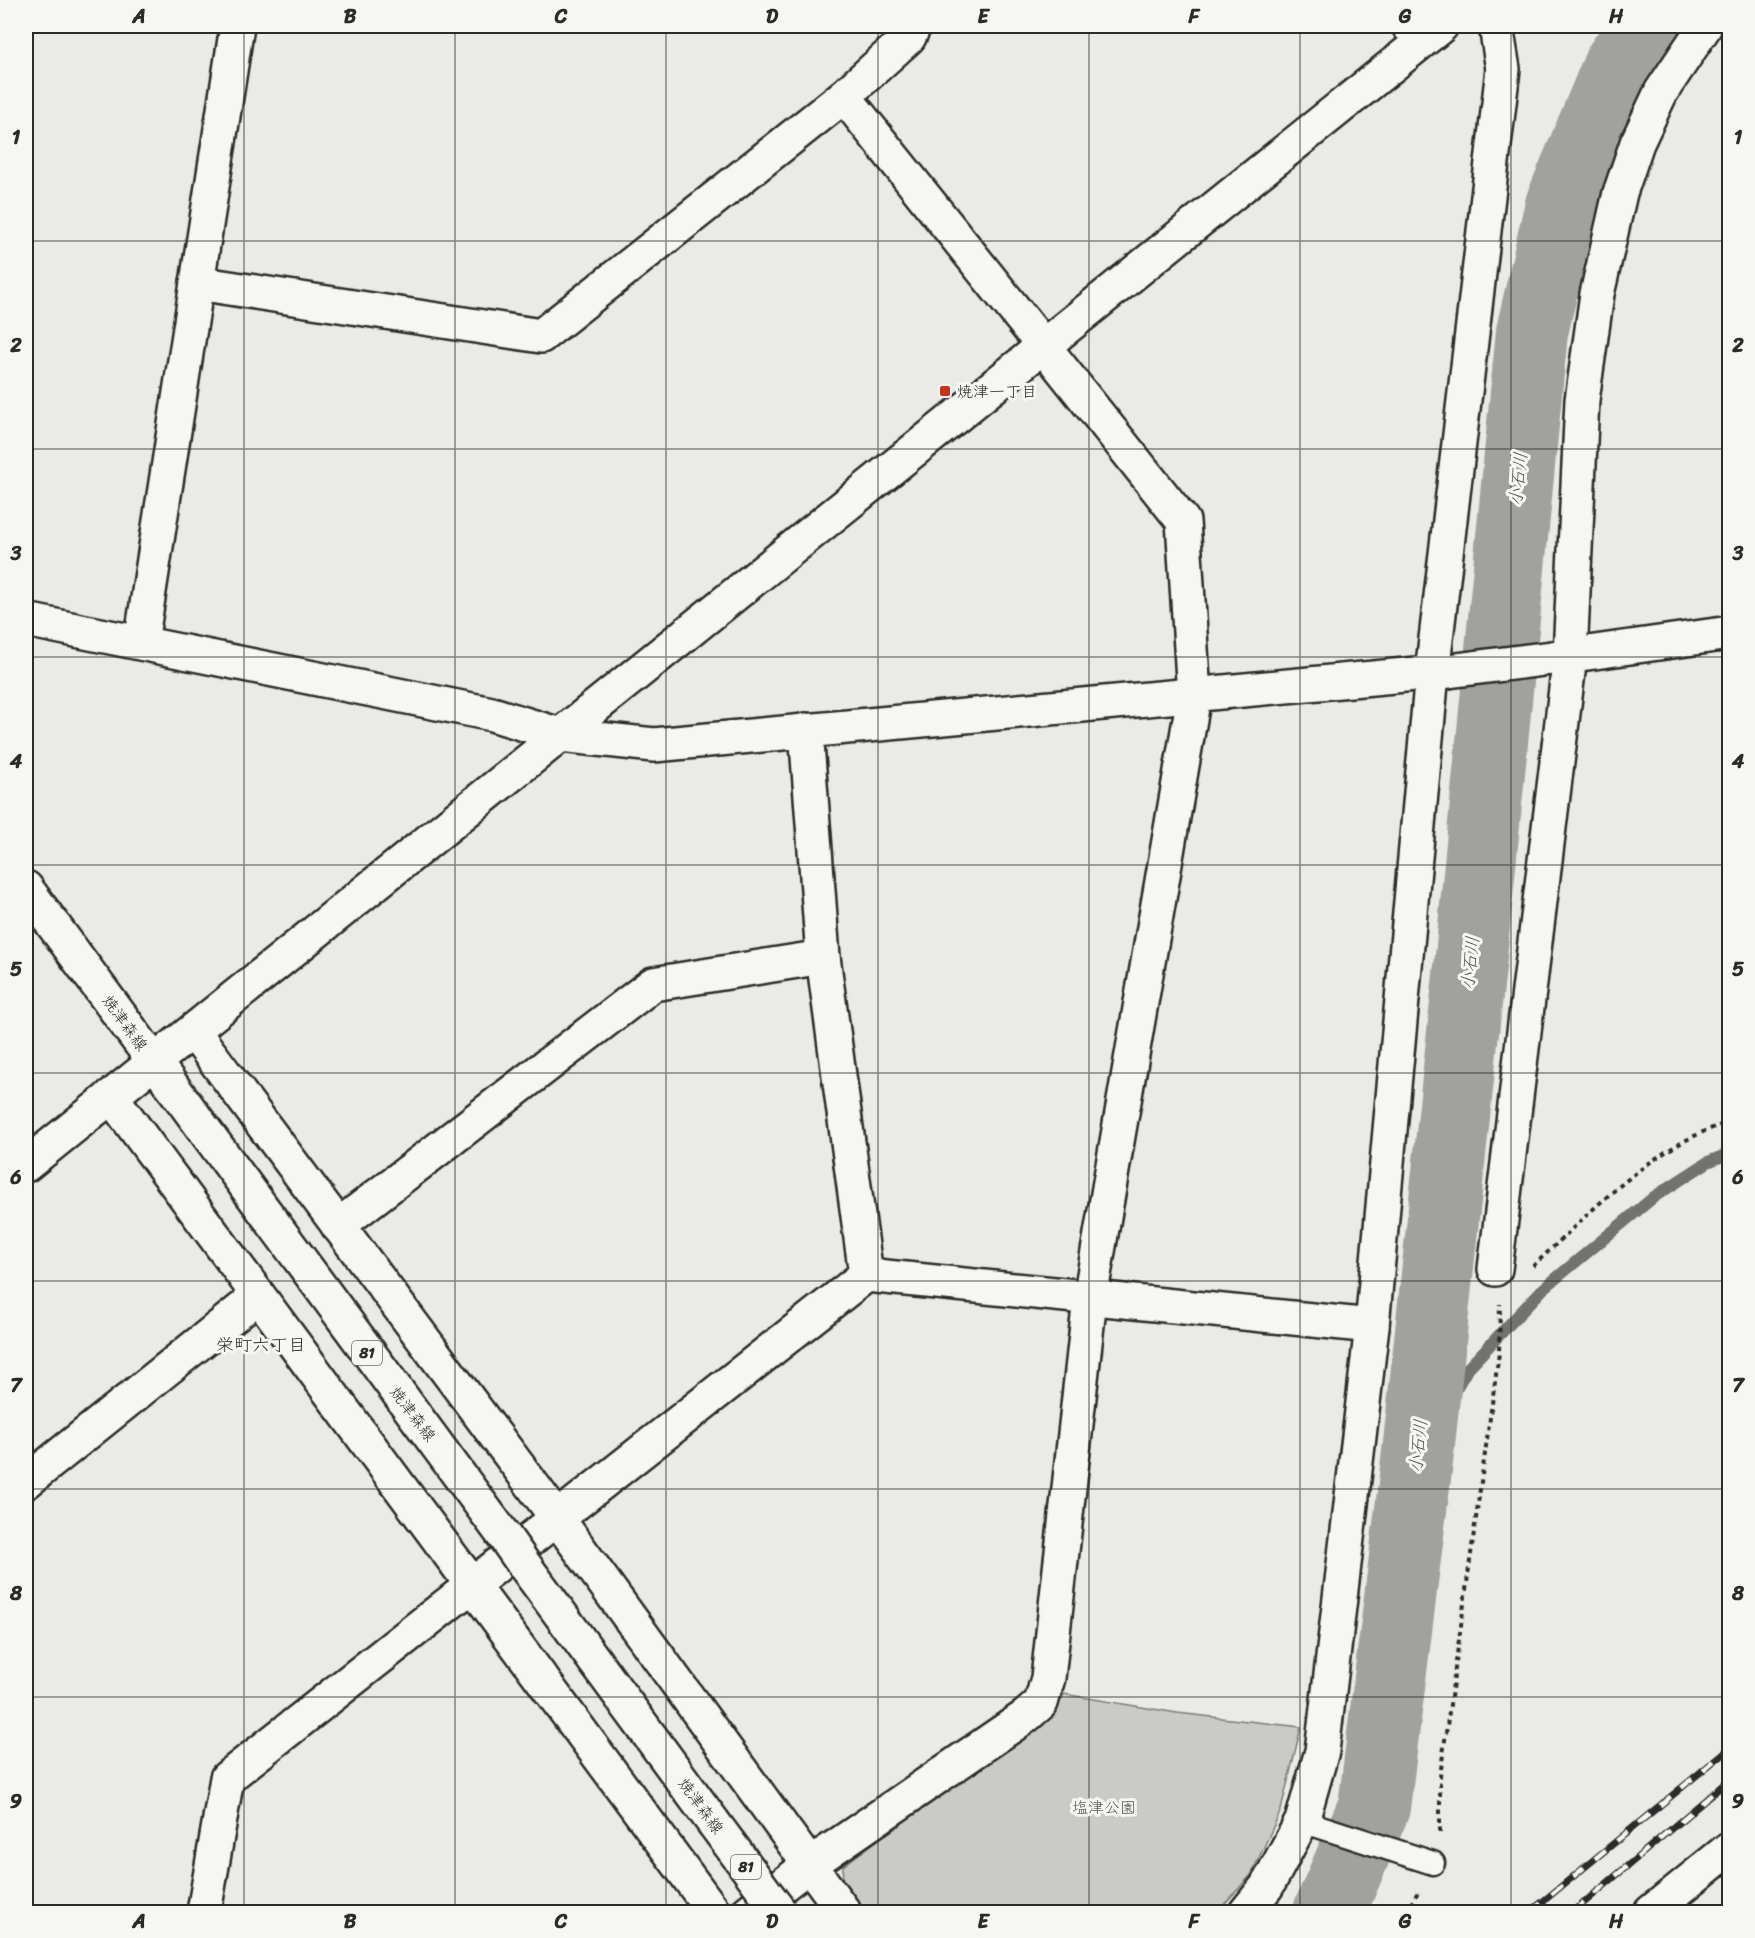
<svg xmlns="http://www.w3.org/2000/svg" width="1755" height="1938" viewBox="0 0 1755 1938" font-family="Sriracha,'Klee One',sans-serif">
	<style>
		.green { fill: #cacac7; stroke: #7a7a79; stroke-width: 1.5 }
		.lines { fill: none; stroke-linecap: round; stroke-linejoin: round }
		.stream { stroke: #727270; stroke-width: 12 }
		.river { stroke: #a1a19e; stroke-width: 72 }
		.lane-casing { stroke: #2b2b2b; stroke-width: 27 }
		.street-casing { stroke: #2b2b2b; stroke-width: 38 }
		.secondary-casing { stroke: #2b2b2b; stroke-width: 38 }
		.primary-casing { stroke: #2b2b2b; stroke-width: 38 }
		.path { stroke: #2b2b2b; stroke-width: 4; stroke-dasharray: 4.5 4.5; stroke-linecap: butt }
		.lane { stroke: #f6f6f2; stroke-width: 22 }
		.street { stroke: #f6f6f2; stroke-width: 33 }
		.secondary { stroke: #f6f6f2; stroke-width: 33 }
		.primary { stroke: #f6f6f2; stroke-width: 33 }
		.rail-casing { stroke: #2b2b2b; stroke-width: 7 }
		.rail { stroke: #f6f6f2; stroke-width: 4.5; stroke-dasharray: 14; stroke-linecap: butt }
		.primary-bridge-casing { stroke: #2b2b2b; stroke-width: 38; stroke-linecap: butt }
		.primary-bridge { stroke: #f6f6f2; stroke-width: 33 }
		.grid { fill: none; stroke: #2b2b2b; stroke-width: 1.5; stroke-opacity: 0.55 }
		.poi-dot { fill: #c8321e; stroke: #f6f6f2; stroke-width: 2 }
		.labels { text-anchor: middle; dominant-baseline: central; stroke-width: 6; stroke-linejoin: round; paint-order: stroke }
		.shield { fill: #f6f6f2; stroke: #686867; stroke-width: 1.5 }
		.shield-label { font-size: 15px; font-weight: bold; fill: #2b2b2b }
		.poi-label { font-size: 16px; fill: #2b2b2b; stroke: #f6f6f2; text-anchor: start }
		.street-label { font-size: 16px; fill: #2b2b2b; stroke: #f6f6f2 }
		.park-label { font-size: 16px; fill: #535352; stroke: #f6f6f2 }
		.water-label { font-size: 18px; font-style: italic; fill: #545453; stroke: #f6f6f2 }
		.neighbourhood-label { font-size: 18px; fill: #2b2b2b; stroke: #f6f6f2 }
		.neatline { fill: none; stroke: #2b2b2b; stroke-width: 2 }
		.grid-label { font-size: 20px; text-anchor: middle; font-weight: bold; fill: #2b2b2b }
	</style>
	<rect width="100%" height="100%" fill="#eaeae6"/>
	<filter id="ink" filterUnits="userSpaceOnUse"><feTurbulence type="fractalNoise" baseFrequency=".0167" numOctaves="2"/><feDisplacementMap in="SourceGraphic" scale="12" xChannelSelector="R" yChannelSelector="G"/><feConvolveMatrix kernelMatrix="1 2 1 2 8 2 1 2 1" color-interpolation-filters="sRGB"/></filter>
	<g filter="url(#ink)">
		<polygon class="green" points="1064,1694 1177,1713 1301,1727 1281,1810 1251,1875 1217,1912 863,1912 842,1884 843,1866 1058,1706"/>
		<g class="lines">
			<polyline class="stream" points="1418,1453 1468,1368 1542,1290 1654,1197 1708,1162 1730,1153"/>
			<polyline class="river" points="1329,1912 1374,1807 1418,1453 1471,957 1532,332 1561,205 1619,65 1646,26"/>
			<defs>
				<polyline id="lane" points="1302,1821 1433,1863"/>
				<g id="street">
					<polyline points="1409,26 1435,30"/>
					<polyline points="197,283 541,336 844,96 909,37 914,26"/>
					<polyline points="141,643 237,26"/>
					<polyline points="1448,671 1552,658"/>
					<polyline points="193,1031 557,1518 844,1912"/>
					<polyline points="111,1096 714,1912"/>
					<polyline points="338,1226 653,984 823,957"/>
					<polyline points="1495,1269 1570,656 1582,400 1597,294 1620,193 1637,143 1661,92 1705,26"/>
					<polyline points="866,1275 1372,1326"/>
					<polyline points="26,1482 258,1296"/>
					<polyline points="204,1912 227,1778 866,1275 823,957 806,730"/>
					<polyline points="748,1912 809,1865 1026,1716 1041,1703 1048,1678 1090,1298 1194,696 1183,521 844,96"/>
					<polyline points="1246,1912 1267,1886 1302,1821 1322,1751 1372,1326 1432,673 1503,69 1496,26"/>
					<polyline points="1651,1912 1730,1848"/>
				</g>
				<g id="secondary">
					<polyline points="26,620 492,714 560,735 654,745 1448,671"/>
					<polyline points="1552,658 1730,633"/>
					<polyline points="26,1165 1441,26"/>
				</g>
				<g id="primary">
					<polyline points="26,888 504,1536"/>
					<polyline points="525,1566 713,1822"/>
				</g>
			</defs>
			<use href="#lane" class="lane-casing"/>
			<use href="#street" class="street-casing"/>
			<use href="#secondary" class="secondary-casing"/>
			<use href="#primary" class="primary-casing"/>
			<g class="path">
				<path d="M1533 1266C1591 1212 1652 1145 1730 1122"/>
				<polyline points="1440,1832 1440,1776 1499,1353 1500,1304"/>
				<polyline points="1406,1912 1418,1892"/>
			</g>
			<use href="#lane" class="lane"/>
			<use href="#street" class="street"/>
			<use href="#secondary" class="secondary"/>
			<use href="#primary" class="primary"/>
			<defs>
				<g id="rail">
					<polyline points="1530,1912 1730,1748"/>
					<polyline points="1573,1912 1730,1779"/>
				</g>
			</defs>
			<use href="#rail" class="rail-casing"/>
			<use href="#rail" class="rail"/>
			<defs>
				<g id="primary-bridge">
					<polyline points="504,1536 525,1566"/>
					<polyline points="713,1822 780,1912"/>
				</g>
			</defs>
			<use href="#primary-bridge" class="primary-bridge-casing"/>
			<use href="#primary-bridge" class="primary-bridge"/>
		</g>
	</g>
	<path class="grid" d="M244 26V1912M455 26V1912M666 26V1912M878 26V1912M1089 26V1912M1300 26V1912M1511 26V1912M26 241H1730M26 449H1730M26 657H1730M26 865H1730M26 1073H1730M26 1281H1730M26 1489H1730M26 1697H1730"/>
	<rect class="poi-dot" x="939" y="385" width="12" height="12" rx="3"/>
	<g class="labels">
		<g class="shield">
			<rect x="352" y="1341" width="30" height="24" rx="4.5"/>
			<rect x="731" y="1855" width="30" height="24" rx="4.5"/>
		</g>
		<g class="shield-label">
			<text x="367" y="1353">81</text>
			<text x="746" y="1867">81</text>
		</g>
		<g class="poi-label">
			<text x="957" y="391">焼津一丁目</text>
		</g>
		<g class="street-label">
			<text transform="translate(125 1023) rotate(54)">焼津森線</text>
			<text transform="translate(413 1414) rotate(53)">焼津森線</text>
			<text transform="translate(701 1806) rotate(54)">焼津森線</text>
		</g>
		<g class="park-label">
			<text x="1104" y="1807">塩津公園</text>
		</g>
		<g class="water-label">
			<text transform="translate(1518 479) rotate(-84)">小石川</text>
			<text transform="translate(1470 963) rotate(-84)">小石川</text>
			<text transform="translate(1418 1446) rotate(-84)">小石川</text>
		</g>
		<g class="neighbourhood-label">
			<text x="261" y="1345">栄町六丁目</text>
		</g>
	</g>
	<rect width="1755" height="1938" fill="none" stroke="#f6f6f2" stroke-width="66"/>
	<rect x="33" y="33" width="1689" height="1872" class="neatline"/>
	<g class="grid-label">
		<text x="139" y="23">A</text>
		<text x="350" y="23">B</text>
		<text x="561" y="23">C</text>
		<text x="772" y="23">D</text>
		<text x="983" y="23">E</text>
		<text x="1194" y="23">F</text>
		<text x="1405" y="23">G</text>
		<text x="1616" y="23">H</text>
		<text x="16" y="144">1</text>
		<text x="1738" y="144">1</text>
		<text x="16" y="352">2</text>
		<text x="1738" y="352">2</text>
		<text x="16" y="560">3</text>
		<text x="1738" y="560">3</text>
		<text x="16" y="768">4</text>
		<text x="1738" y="768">4</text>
		<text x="16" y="976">5</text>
		<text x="1738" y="976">5</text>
		<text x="16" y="1184">6</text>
		<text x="1738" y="1184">6</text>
		<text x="16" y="1392">7</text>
		<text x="1738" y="1392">7</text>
		<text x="16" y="1600">8</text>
		<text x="1738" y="1600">8</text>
		<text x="16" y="1808">9</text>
		<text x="1738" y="1808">9</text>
		<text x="139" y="1928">A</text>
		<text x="350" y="1928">B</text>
		<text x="561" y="1928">C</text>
		<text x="772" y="1928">D</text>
		<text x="983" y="1928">E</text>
		<text x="1194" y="1928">F</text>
		<text x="1405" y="1928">G</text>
		<text x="1616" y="1928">H</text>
	</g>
</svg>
